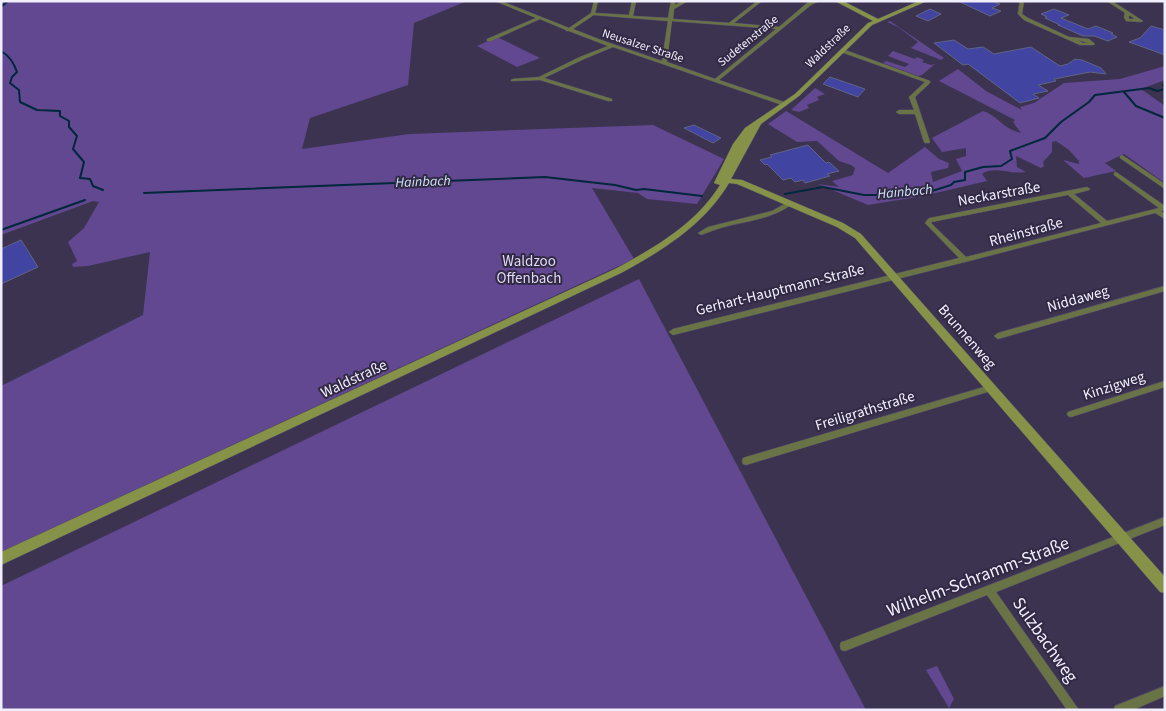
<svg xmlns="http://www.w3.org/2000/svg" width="1166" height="711" viewBox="0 0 1166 711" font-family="'Source Sans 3',sans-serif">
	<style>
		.green { fill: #614891 }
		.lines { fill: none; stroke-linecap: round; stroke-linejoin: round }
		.stream { stroke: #00273c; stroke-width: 2 }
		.building { fill: #4244a1; stroke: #5f6485 }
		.street-casing { stroke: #59516c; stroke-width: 1 }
		.secondary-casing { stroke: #59516c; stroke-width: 1 }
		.street { fill: #6a7346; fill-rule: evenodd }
		.secondary { fill: #869248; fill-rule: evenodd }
		.labels { text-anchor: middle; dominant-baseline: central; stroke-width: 4; stroke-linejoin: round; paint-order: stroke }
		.far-street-label { font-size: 12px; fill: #f1eefd; stroke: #322945 }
		.far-water-label { font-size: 14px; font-style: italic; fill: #cce5f6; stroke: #322945 }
		.street-label { font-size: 15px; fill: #f1eefd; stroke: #322945 }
		.park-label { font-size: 15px; fill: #dfd8f2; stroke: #322945 }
		.near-street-label { font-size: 18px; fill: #f1eefd; stroke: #322945 }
	</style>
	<rect width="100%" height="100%" fill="#3c3350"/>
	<g class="green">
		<polygon points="1,1 467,1 414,23 408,85 310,118 302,149 409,134 653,125 724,159 697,204 647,199 638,193 592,188 634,259 1,552 1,386 143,315 150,252 88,266 73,267 72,264 77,261 68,242 84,228 99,202 93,201 1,235"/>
		<polygon points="890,21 944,58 941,60 911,48 918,42 898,27 887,22"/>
		<polygon points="497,37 540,58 517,67 477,46"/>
		<polygon points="893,51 915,59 917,57 924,60 922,62 931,65 935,64 922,75 918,76 883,63 886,61 905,67 909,64 888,56"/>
		<path d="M1165 66V80L1141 89 1165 106V183L1124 154 1105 163 1116 171 1084 178 1063 160 1079 164V161L1069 150 1056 141 1052 142V152L1043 162 1044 166 1041 168 1016 156 1017 167 1026 172C1012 175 993 165 982 174L987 181 923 196 868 205 818 184 839 187 832 181 853 175 855 168 851 165 839 161 817 141 797 142 768 124 786 111 888 173 925 147 939 159 949 163 948 168 931 172 933 182 962 171 956 159 966 156V148L942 152 932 138 983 111C997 115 1003 129 1021 133L1013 122 1015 120 939 81 958 69 986 91 1022 110 1020 107 1034 103 1064 83 1120 79Z"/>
		<polygon points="815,88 825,94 817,97 819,100 807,105 809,108 799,112 791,110"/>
		<polygon points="639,279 866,710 1,710 1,586"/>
		<polygon points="937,666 954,699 949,708 926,670"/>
	</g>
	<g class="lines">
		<g class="stream">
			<polyline points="1,7 8,1"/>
			<path d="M1 51C10 56 14 63 17 72L12 77 10 83 19 90 20 102 37 110 60 111V116L69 121V127L77 136 73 149 84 162 80 178 90 179 93 186 103 190"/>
			<polyline points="1165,84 1163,85 1165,88"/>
			<polyline points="1124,92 1136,106 1165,118"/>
			<polyline points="144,193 545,177 615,185 636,190 644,189 702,196"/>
			<polyline points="785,194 823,187 864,195 905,195 915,192 932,191 951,185 954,182 965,180 965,172 983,167 1001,166 1012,159 1010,151 1045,138 1061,122 1089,102 1095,95 1149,88 1157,91 1165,89"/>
			<polyline points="1,230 85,200"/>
		</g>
	</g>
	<g class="building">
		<polygon points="958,1 992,1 1000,4 992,8 1001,11 990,16"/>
		<polygon points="930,9 941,14 928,21 916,16"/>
		<polygon points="1054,9 1069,15 1061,18 1088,29 1096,26 1113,33 1111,34 1117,37 1108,41 1094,36 1083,36 1058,25 1060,25 1045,18 1047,17 1041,14"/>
		<polygon points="1151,26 1165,30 1165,55 1129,42 1140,38"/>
		<polygon points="954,40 968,49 983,47 994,54 1031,47 1060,66 1068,64 1075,59 1082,60 1101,68 1106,74 1090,72 1054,79 1056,81 1038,85 1048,91 1033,94 1039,98 1020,103 968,64 963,65 934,43"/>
		<polygon points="830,77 865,89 858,97 823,84"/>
		<polygon points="694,125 696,126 721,138 713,143 684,128"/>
		<polygon points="808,145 826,163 829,162 839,171 827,174 830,176 805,183 803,180 795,182 791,178 783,180 767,164 765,165 760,160 772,157 770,155"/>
		<polygon points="21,240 38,267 1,284 1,249"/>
	</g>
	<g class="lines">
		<defs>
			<g id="street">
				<path d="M495 1H501L569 28 591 13 594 1H598L595 13 629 15 632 1H636L633 16 668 18 671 1H675V5L682 1H688L674 9 673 19 729 23 757 1H762L734 23 779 27 807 3 812 1H819L811 5 719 80 787 103 788 104 785 106 613 47 584 59 544 78 612 99V101H608L540 80 511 81V80L513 79 539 77 580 57 608 46 569 31H566V30L540 19 491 41H487V39L536 18ZM594 15 668 21 662 61 601 40 573 29ZM672 21 776 29 715 79 667 62Z"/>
				<path d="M1020 1H1024L1022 14 1028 18 1069 37 1089 39 1095 44 1093 45H1080L1024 20 1018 14ZM1078 40 1088 43H1083Z"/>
				<path d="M1107 1H1112L1143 21 1141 22 1126 21 1124 17 1125 13ZM1129 15 1135 19H1129Z"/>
				<polygon points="841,50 845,50 930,81 930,83 915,97 930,142 929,143 925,143 924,142 915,114 899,114 896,112 899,110 914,110 909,97 925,82 841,52"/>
				<polygon points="1122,155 1165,184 1165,189 1120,158 1120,156"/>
				<path d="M1116 172 1165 206V210L1161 211 1165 214V219L1155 213 965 262 673 335 669 332 673 329 959 258 926 224 925 223 928 219 930 218 1087 187 1090 189 1089 190 1074 194 1107 221 1159 208 1114 175V173ZM1068 195 1101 223 966 257 931 223 932 222Z"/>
				<path d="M790 201 792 202V204C773 219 746 221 724 227 716 229 709 232 701 235L698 233 708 227 772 211Z"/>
				<polygon points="1165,286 1165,291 998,339 994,336 998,333"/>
				<polygon points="1165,381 1165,387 1071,417 1068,416 1067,414 1068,412 1071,411"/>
				<polygon points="991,385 994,386 995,388 994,390 746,465 743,464 742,461 743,458 746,457"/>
				<polygon points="1165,517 1165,525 996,592 1079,710 1067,710 987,595 845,651 841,650 840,646 841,642 845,641"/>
				<polygon points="1165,686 1165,696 1133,710 1114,710 1115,706"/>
			</g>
			<path id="secondary" d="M835 1H843L878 19 919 1H927L872 25 799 96 761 124 731 179 742 180 843 223 861 234 1165 577V593L1160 592 855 238 837 227 737 184 729 183C704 225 663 250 621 273L1 565V552L615 269C654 248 696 224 720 185L714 183 733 144 745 128 795 94 868 23 873 21Z"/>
		</defs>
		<use href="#street" class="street-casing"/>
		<use href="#secondary" class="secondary-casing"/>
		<use href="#street" class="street"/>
		<use href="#secondary" class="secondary"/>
	</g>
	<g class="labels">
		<g class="far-street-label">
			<text transform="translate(748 41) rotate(-39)">Sudetenstraße</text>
			<text transform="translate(643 46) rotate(18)">Neusalzer Straße</text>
			<text transform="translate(828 46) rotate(-44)">Waldstraße</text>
		</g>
		<g class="far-water-label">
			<text transform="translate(423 182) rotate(-2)">Hainbach</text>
			<text transform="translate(905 192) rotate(-5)">Hainbach</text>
		</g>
		<g class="street-label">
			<text transform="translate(999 194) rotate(-10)">Neckarstraße</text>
			<text transform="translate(1026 232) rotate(-15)">Rheinstraße</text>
			<text transform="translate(780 290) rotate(-14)">Gerhart-Hauptmann-Straße</text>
			<text transform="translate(1078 299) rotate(-16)">Niddaweg</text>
			<text transform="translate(967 337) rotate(49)">Brunnenweg</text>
			<text transform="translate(354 379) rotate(-25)">Waldstraße</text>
			<text transform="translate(1114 386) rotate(-18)">Kinzigweg</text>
			<text transform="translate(865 411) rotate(-17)">Freiligrathstraße</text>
		</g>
		<g class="park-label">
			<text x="529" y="261">Waldzoo<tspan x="529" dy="17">Offenbach</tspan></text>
		</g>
		<g class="near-street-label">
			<text transform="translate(978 577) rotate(-21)">Wilhelm-Schramm-Straße</text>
			<text transform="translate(1045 640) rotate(55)">Sulzbachweg</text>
		</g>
	</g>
	<rect width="1166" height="711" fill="none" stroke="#f1eefd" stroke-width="5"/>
</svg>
